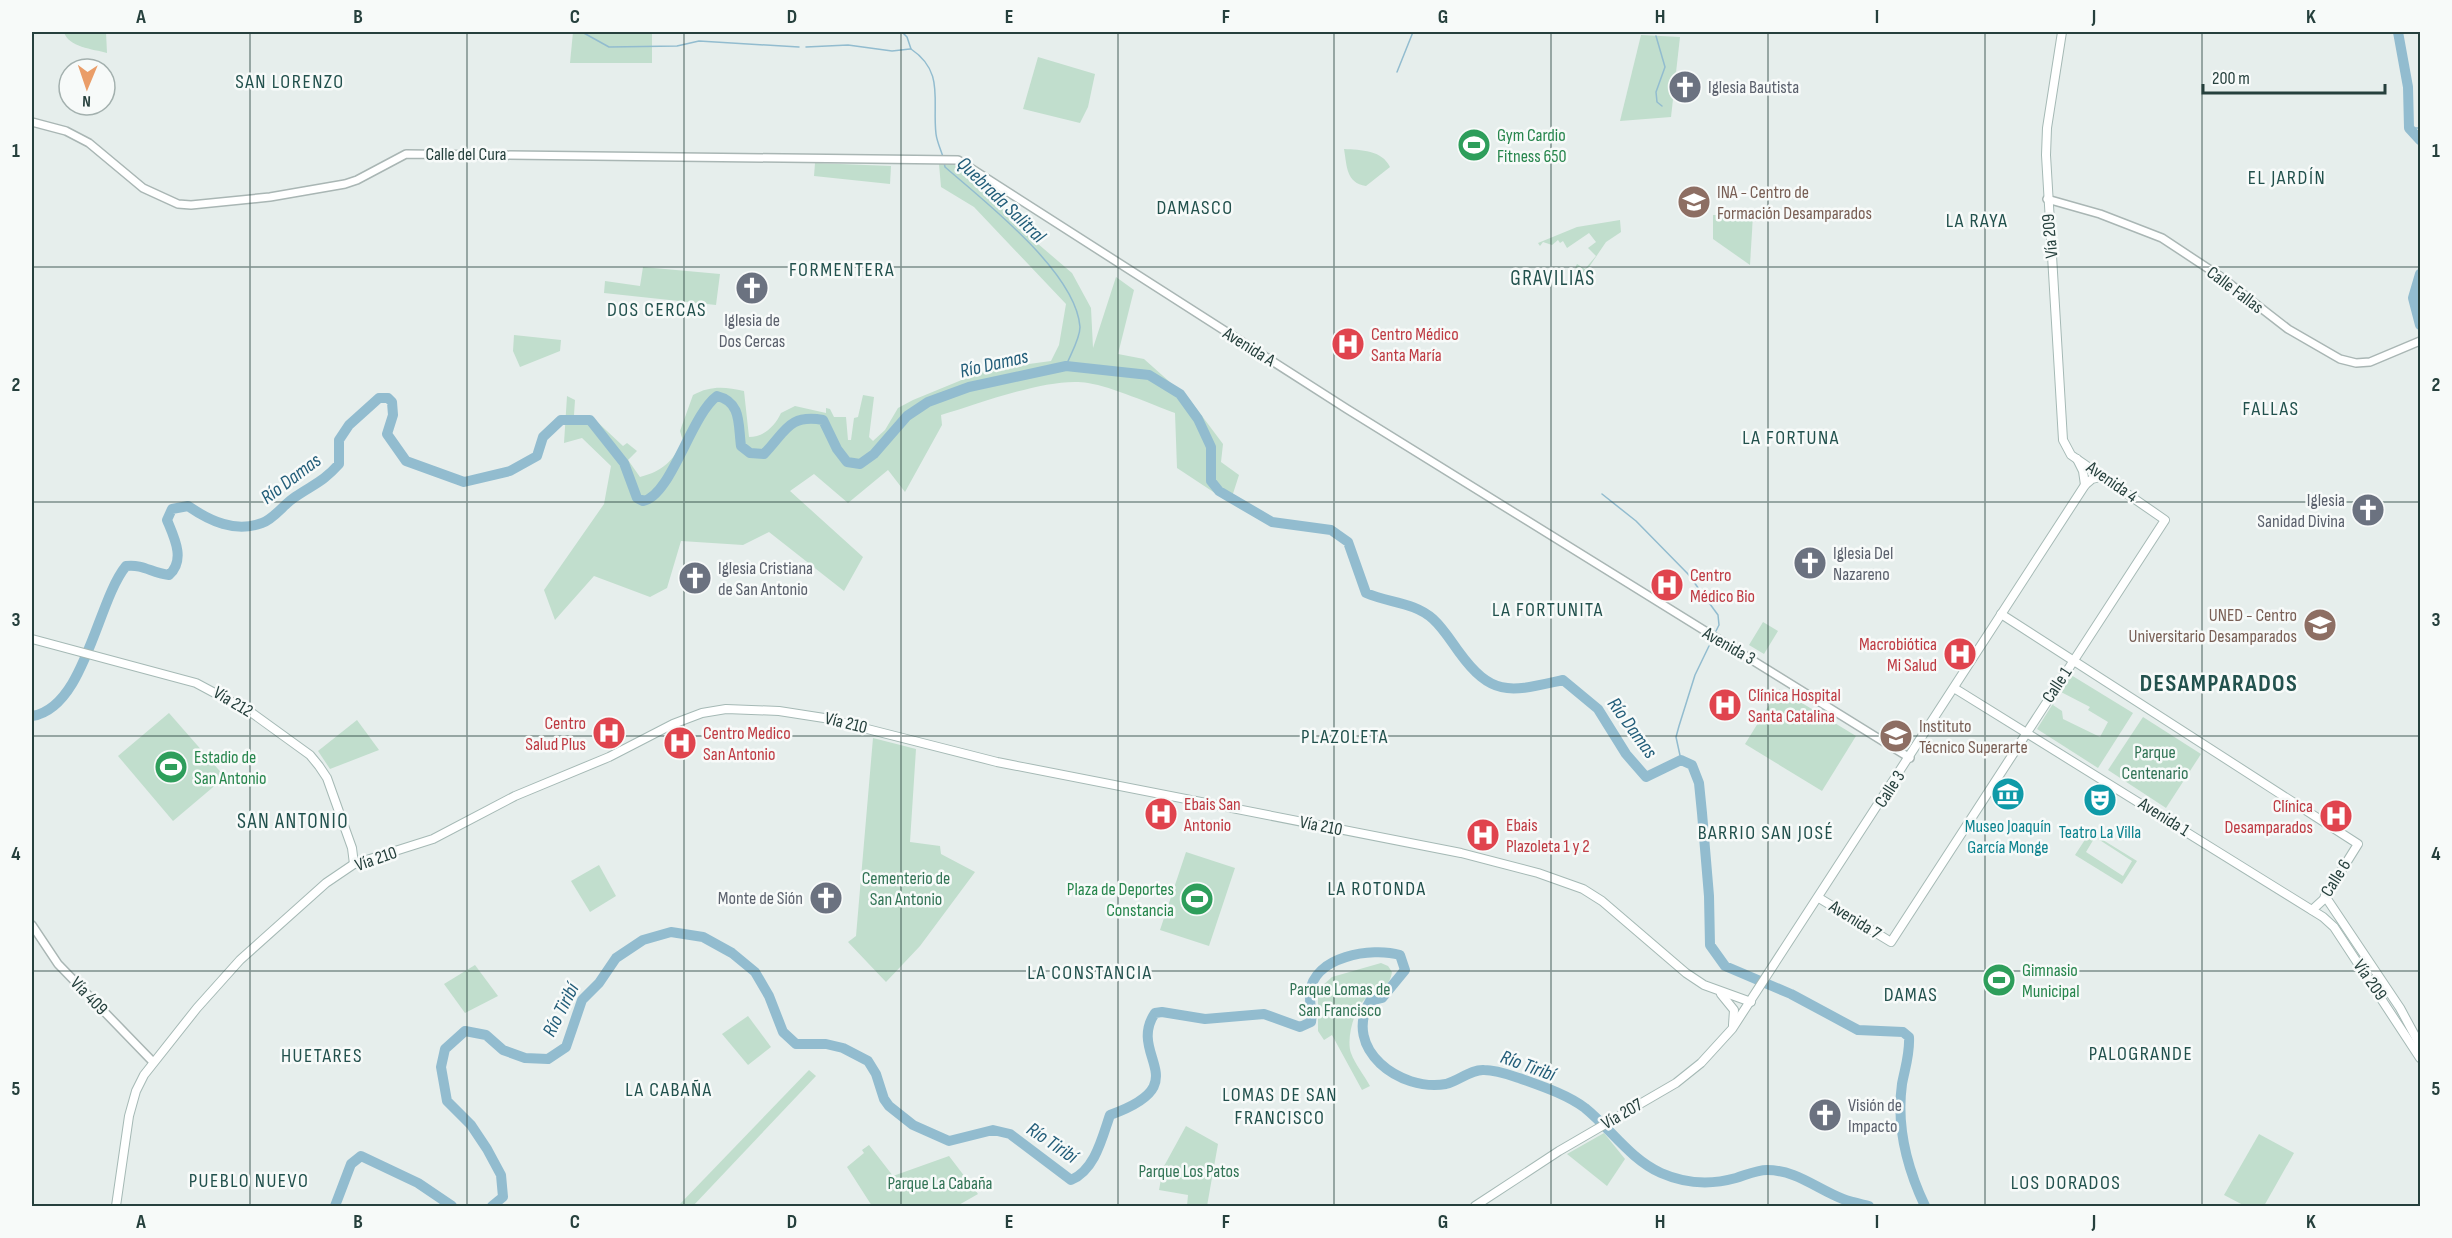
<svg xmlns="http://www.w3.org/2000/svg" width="2452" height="1238" viewBox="0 0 2452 1238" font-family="'Sofia Sans Condensed',sans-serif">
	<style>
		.green { fill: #c1decd; fill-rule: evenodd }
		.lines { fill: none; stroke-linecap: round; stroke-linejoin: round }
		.stream { stroke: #92bccf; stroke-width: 1.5 }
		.river { stroke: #92bccf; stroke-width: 10 }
		.tertiary-casing { stroke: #a9b6b4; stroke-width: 10 }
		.secondary-casing { stroke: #a5b9b5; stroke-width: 10 }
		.tertiary { stroke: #fff; stroke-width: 7 }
		.secondary { stroke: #fff; stroke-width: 8 }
		.grid { fill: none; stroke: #26403d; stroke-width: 1.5; stroke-opacity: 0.55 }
		.labels { text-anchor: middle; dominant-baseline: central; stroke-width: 5; stroke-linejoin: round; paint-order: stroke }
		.worship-label { font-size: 18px; fill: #5b616d; stroke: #f7faf9; text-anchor: start }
		.leisure-label { font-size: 18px; fill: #27864d; stroke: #f7faf9; text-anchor: start }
		.street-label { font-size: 18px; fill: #26403d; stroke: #f7faf9 }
		.education-label { font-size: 18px; fill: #785e54; stroke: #f7faf9; text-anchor: start }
		.health-label { font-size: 18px; fill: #be3a42; stroke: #f7faf9; text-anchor: start }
		.park-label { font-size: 18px; fill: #327456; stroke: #f7faf9 }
		.culture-label { font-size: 18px; fill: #0d838f; stroke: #f7faf9 }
		.neighbourhood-label { font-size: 20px; letter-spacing: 1.5px; fill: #22514d; stroke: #f7faf9 }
		.water-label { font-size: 20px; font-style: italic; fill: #225d79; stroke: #f7faf9 }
		.quarter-label { font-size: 21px; letter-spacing: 1.5px; fill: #22514d; stroke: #f7faf9 }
		.district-label { font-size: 24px; font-weight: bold; letter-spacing: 1.5px; fill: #22514d; stroke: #f7faf9 }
		.neatline { fill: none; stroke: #26403d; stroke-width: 2 }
		.grid-label { font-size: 20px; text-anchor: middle; font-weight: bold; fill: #26403d }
	</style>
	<rect width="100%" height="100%" fill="#e6eeec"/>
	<g class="green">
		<path d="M64 32H106L107 53C93 49 68 47 64 32Z"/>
		<polygon points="573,32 652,32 652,63 570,63"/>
		<polygon points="1641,35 1680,37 1671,117 1620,121"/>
		<polygon points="1038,57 1095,74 1088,107 1080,123 1023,109"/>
		<path d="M1344 149C1361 150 1382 150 1390 167L1366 186C1346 183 1347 166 1344 149Z"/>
		<path d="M952 162 1005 196V210L1017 222 1016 225 1072 273 1091 308 1093 348 1116 277 1134 290 1118 354 1144 359 1190 400 1223 444 1221 462 1239 475 1230 503 1177 468 1175 413C1150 404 1113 387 1088 383 1050 376 979 404 941 415L942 425 905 492 888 470 848 503 814 474 790 491 863 557 844 591 769 532 743 545 681 541 667 588 650 597 594 576 555 620 544 590 604 504 611 466 582 438 564 443 567 396 575 400 574 415 591 416 623 446 627 443 637 451 628 460 640 477C663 471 673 461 683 441L680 431 693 395C711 385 726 387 744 391L749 437C764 437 775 426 781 413L795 406 826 413V408L830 409 834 417H846L848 440H851L854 418 858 417 863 395 874 397 869 437 873 441 885 430 898 408 913 400 986 370 1051 361 1059 345 1066 304 974 207 941 187 939 164Z"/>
		<polygon points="815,163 891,166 890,184 814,176"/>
		<polygon points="1713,215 1753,215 1750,265 1713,239"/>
		<polygon points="1620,220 1621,232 1606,242 1585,273 1575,268 1577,264 1585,269 1596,256 1588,248 1596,242 1589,233 1567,248 1563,241 1560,243 1558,240 1552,245 1543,242 1540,246 1538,243 1577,227"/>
		<polygon points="643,267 720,274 716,305 604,293 605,281 640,286"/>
		<polygon points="514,335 561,340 560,351 520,367 513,351"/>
		<polygon points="1763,622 1778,631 1764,654 1749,645"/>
		<path d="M2071 675 2133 713 2098 768 2037 729ZM2061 692 2090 707 2088 710 2108 722 2100 737 2063 719 2062 711 2053 705Z"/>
		<polygon points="1779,689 1856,736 1822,791 1745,744"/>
		<polygon points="169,713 225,777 173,821 118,756"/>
		<polygon points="2143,717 2201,754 2166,808 2108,770"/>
		<polygon points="357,720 379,750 330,769 318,751"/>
		<polygon points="873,738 916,749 910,842 940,846 941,854 975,872 920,946 886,982 848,942 856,936"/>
		<path d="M2090 832 2137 861 2122 884 2075 855ZM2095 837 2132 861 2123 876 2086 852Z"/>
		<polygon points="1186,852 1235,868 1209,946 1160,930"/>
		<polygon points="599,865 616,896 590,912 571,881"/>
		<path d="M1381 963 1388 966 1392 972C1389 991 1376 988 1364 1000 1354 1010 1346 1039 1351 1053 1355 1064 1364 1075 1370 1086L1362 1090 1332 1035 1324 1040 1318 1031V993L1321 987 1332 977Z"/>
		<polygon points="475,965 498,996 465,1013 444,984"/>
		<polygon points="748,1016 771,1047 748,1065 722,1034"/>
		<polygon points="809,1070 816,1076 693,1206 678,1206"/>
		<polygon points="1186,1126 1218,1144 1207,1206 1187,1206 1188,1195 1159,1190 1163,1168"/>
		<polygon points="1604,1133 1625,1159 1607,1186 1567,1154"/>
		<polygon points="2259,1134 2294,1153 2264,1206 2245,1206 2224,1195"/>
		<polygon points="869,1145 893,1176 949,1156 978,1194 957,1206 872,1206 847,1167 864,1153 862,1150"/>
	</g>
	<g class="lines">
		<g class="stream">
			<polyline points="582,32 609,47 677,46 699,41 799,47"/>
			<polyline points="902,32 907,37 911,49"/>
			<polyline points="1656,36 1665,67 1656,92 1657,102 1662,106"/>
			<polyline points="806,47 848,45 892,51 910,49"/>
			<path d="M911 49C945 72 932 100 936 134 937 142 941 150 943 157"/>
			<polyline points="1397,72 1413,32"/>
			<polyline points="2409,128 2420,128"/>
			<path d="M944 162 945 167C985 202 1076 272 1080 327 1080 339 1070 355 1066 366"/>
			<polyline points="1602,494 1636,521 1688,574 1718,615 1719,625 1716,631"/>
			<polyline points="1681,760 1676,737 1679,726 1695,675 1709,646"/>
		</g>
		<g class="river">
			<polyline points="2398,32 2408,87 2409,128 2420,140"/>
			<polyline points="2420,274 2413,298 2420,325"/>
			<path d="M32 716C85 708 97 601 126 566 144 564 151 573 169 575 186 560 174 537 167 520L172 509 188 506C210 521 235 533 262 523 274 519 284 504 295 497 314 484 323 482 339 464V440L349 425 379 398H388L392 402 393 415 387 434 406 461 464 482 510 471 537 456 543 437 561 420H590L624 463 637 498 643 501C671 496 691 415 717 396 742 402 738 425 741 446L750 453 764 454C786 431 789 414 823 420L837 449 847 462 860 464 874 454 907 416 928 402 969 387 1066 366 1149 375 1180 394 1198 419 1211 447V481L1219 491 1272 522 1331 530 1348 542 1366 593C1389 603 1414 602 1433 619 1443 628 1451 641 1459 652 1493 699 1512 691 1563 680L1598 709 1626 754 1646 777 1681 760 1692 765 1699 783 1702 813 1709 896 1710 945 1725 966 1791 994 1858 1030 1903 1032 1909 1037C1910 1054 1905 1068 1902 1084 1896 1127 1907 1168 1925 1206"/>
			<polyline points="335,1206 351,1164 361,1156 418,1183 452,1206"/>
			<path d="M492 1206 503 1197 501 1175 487 1149 471 1125 447 1101 441 1067 445 1049 465 1031 486 1035 503 1050 525 1058 548 1059 566 1047 582 1000 599 983 616 958 643 940 671 932 703 937 732 953 755 972 769 996 783 1032 796 1044H826L843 1048 868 1061 876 1074 884 1099 889 1106 913 1125 949 1141 993 1130 1010 1134 1071 1180C1095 1170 1102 1138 1110 1115 1199 1083 1126 1056 1155 1013L1162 1012 1205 1019 1264 1014 1300 1027 1311 1022C1313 1011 1309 1003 1310 993 1313 956 1372 947 1400 955L1405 970 1382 998 1370 1001C1342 1049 1400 1092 1446 1084 1458 1081 1472 1069 1484 1070 1496 1070 1507 1074 1519 1078 1541 1086 1566 1094 1585 1108 1611 1129 1630 1159 1661 1173 1686 1184 1711 1185 1736 1178 1746 1175 1757 1170 1767 1170 1796 1170 1817 1189 1843 1199 1851 1202 1861 1204 1869 1206"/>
		</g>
		<defs>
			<g id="tertiary">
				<polyline points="32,122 66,131 89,143 143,188 178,204 191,205 270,197 345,184 357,180 406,154 958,160 1347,409 1910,758"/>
				<polyline points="2047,199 2100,214 2162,238 2221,277 2288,329 2340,359 2356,363 2370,362 2420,341"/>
				<polyline points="32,925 58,964 153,1062"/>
			</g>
			<g id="secondary">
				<polyline points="2077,459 2083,471 2085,485"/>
				<polyline points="2001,614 2358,844 2323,900 2312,910"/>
				<polyline points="32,639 196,683 252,713 310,755 319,766 327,778 352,848 354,864"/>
				<polyline points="1954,688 2323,917 2334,927 2420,1058"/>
				<polyline points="2325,896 2400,1008 2420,1045"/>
				<polyline points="1819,898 1891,942 2165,520 2071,455 2063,440 2046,155 2047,128 2062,32"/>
				<polyline points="1721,994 1734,1010 1733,1025"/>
				<polyline points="116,1206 129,1116 136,1091 144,1075 197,1008 240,960 326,883 354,864 433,839 515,796 609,757 673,724 702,713 726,709 779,711 824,718 997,762 1461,853 1538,873 1583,889 1602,901 1686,973 1704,985 1751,1002"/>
				<polyline points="1475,1206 1559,1151 1676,1083 1701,1063 1732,1029 2085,485 2092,479 2104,476"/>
			</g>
		</defs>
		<use href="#tertiary" class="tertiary-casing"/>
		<use href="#secondary" class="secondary-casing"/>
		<use href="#tertiary" class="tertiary"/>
		<use href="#secondary" class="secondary"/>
	</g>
	<path class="grid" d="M250 32V1206M467 32V1206M684 32V1206M901 32V1206M1118 32V1206M1334 32V1206M1551 32V1206M1768 32V1206M1985 32V1206M2202 32V1206M32 267H2420M32 502H2420M32 736H2420M32 971H2420"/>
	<defs>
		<symbol id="church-disc" viewBox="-11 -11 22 22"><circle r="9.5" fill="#6b7280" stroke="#f7faf9"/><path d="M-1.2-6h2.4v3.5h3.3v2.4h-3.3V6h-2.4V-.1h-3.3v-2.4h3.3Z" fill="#fff"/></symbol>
		<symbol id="stadium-disc" viewBox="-11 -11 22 22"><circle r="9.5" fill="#2e9e5b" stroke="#f7faf9"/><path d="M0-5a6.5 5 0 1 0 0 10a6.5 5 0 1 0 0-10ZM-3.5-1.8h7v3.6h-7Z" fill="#fff"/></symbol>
		<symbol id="university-disc" viewBox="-11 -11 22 22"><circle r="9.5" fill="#8d6e63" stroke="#f7faf9"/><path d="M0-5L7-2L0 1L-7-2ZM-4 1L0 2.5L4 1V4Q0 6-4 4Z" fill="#fff"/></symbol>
		<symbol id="hospital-disc" viewBox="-11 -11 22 22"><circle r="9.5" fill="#e0444e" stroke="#f7faf9"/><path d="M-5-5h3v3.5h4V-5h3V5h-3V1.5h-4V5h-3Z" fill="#fff"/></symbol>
		<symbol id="museum-disc" viewBox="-11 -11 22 22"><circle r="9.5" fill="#0f9aa8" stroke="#f7faf9"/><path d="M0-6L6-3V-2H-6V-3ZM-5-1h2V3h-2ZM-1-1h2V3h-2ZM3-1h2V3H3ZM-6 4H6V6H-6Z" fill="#fff"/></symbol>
		<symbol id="theatre-disc" viewBox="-11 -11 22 22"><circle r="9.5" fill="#0f9aa8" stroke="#f7faf9"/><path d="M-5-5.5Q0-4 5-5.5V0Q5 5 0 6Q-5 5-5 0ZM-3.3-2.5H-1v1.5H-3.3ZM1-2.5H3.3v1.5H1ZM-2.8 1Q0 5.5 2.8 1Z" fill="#fff"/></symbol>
	</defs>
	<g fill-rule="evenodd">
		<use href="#church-disc" x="1666" y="68" width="38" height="38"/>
		<use href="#stadium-disc" x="1455" y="126" width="38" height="38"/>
		<use href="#university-disc" x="1675" y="183" width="38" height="38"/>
		<use href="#church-disc" x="733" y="269" width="38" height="38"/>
		<use href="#hospital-disc" x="1329" y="325" width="38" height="38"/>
		<use href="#church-disc" x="2349" y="491" width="38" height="38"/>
		<use href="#church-disc" x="1791" y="544" width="38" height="38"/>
		<use href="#church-disc" x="676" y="559" width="38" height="38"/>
		<use href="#hospital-disc" x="1648" y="566" width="38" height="38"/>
		<use href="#university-disc" x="2301" y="606" width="38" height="38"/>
		<use href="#hospital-disc" x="1941" y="635" width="38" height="38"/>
		<use href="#hospital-disc" x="1706" y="686" width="38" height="38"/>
		<use href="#hospital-disc" x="590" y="714" width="38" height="38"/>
		<use href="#university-disc" x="1877" y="717" width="38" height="38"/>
		<use href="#hospital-disc" x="661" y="724" width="38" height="38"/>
		<use href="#stadium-disc" x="152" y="748" width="38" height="38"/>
		<use href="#museum-disc" x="1989" y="775" width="38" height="38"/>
		<use href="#theatre-disc" x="2081" y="781" width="38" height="38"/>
		<use href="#hospital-disc" x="1142" y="795" width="38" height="38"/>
		<use href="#hospital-disc" x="2317" y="797" width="38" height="38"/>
		<use href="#hospital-disc" x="1464" y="816" width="38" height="38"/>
		<use href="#church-disc" x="807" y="879" width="38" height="38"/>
		<use href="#stadium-disc" x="1178" y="880" width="38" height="38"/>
		<use href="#stadium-disc" x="1980" y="961" width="38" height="38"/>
		<use href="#church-disc" x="1806" y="1096" width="38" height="38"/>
	</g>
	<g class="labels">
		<g class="worship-label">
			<text x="1708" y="87">Iglesia Bautista</text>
			<text x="752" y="320" text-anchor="middle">Iglesia de<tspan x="752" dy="21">Dos Cercas</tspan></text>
			<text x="2345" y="500" text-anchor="end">Iglesia<tspan x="2345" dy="21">Sanidad Divina</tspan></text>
			<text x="1833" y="553">Iglesia Del<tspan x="1833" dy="21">Nazareno</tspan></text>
			<text x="718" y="568">Iglesia Cristiana<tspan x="718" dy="21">de San Antonio</tspan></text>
			<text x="803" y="898" text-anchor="end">Monte de Sión</text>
			<text x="1848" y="1105">Visión de<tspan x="1848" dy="21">Impacto</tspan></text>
		</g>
		<g class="leisure-label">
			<text x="1497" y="135">Gym Cardio<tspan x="1497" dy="21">Fitness 650</tspan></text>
			<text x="194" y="757">Estadio de<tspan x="194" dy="21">San Antonio</tspan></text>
			<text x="1174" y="889" text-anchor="end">Plaza de Deportes<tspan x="1174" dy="21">Constancia</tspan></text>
			<text x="2022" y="970">Gimnasio<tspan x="2022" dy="21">Municipal</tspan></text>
		</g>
		<g class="street-label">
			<text x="466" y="154">Calle del Cura</text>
			<text transform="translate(2050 236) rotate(-95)">Vía 209</text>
			<text transform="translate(2235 290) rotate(37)">Calle Fallas</text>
			<text transform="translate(1249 347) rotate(32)">Avenida A</text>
			<text transform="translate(2112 482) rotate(35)">Avenida 4</text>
			<text transform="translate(1729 646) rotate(30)">Avenida 3</text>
			<text transform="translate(2057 685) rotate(-57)">Calle 1</text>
			<text transform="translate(233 702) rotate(31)">Vía 212</text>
			<text transform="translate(846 723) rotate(14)">Vía 210</text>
			<text transform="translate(1890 789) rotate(-57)">Calle 3</text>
			<text transform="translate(2164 817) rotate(32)">Avenida 1</text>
			<text transform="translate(1321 826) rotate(11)">Vía 210</text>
			<text transform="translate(376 859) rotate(-19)">Vía 210</text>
			<text transform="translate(2336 878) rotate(-58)">Calle 6</text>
			<text transform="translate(1855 920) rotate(32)">Avenida 7</text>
			<text transform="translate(2370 980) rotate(55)">Vía 209</text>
			<text transform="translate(89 996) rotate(46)">Vía 409</text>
			<text transform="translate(1622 1114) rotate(-30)">Vía 207</text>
		</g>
		<g class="education-label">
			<text x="1717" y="192">INA - Centro de<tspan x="1717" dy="21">Formación Desamparados</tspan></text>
			<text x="2297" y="615" text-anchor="end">UNED - Centro<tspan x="2297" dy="21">Universitario Desamparados</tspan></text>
			<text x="1919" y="726">Instituto<tspan x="1919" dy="21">Técnico Superarte</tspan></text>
		</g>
		<g class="health-label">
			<text x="1371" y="334">Centro Médico<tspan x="1371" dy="21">Santa María</tspan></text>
			<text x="1690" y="575">Centro<tspan x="1690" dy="21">Médico Bio</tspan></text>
			<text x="1937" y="644" text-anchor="end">Macrobiótica<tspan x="1937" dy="21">Mi Salud</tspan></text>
			<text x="1748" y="695">Clínica Hospital<tspan x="1748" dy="21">Santa Catalina</tspan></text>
			<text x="586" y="723" text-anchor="end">Centro<tspan x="586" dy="21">Salud Plus</tspan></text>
			<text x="703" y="733">Centro Medico<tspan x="703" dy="21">San Antonio</tspan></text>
			<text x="1184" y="804">Ebais San<tspan x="1184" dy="21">Antonio</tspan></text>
			<text x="2313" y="806" text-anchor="end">Clínica<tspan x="2313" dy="21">Desamparados</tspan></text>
			<text x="1506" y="825">Ebais<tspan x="1506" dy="21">Plazoleta 1 y 2</tspan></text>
		</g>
		<g class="park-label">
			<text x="2155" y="752">Parque<tspan x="2155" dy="21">Centenario</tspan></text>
			<text x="906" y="878">Cementerio de<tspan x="906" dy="21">San Antonio</tspan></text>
			<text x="1340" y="989">Parque Lomas de<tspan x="1340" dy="21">San Francisco</tspan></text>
			<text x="1189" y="1171">Parque Los Patos</text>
			<text x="940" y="1183">Parque La Cabaña</text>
		</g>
		<g class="culture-label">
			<text x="2008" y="826">Museo Joaquín<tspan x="2008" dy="21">García Monge</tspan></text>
			<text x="2100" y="832">Teatro La Villa</text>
		</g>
		<g class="neighbourhood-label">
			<text x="290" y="82">SAN LORENZO</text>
			<text x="2287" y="178">EL JARDÍN</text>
			<text x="1195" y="208">DAMASCO</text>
			<text x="1977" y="221">LA RAYA</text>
			<text x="842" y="270">FORMENTERA</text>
			<text x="657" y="310">DOS CERCAS</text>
			<text x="2271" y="409">FALLAS</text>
			<text x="1791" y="438">LA FORTUNA</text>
			<text x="1548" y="610">LA FORTUNITA</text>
			<text x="1345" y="737">PLAZOLETA</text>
			<text x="1766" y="833">BARRIO SAN JOSÉ</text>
			<text x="1377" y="889">LA ROTONDA</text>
			<text x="1090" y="973">LA CONSTANCIA</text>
			<text x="1911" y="995">DAMAS</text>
			<text x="2141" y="1054">PALOGRANDE</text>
			<text x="322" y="1056">HUETARES</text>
			<text x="669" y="1090">LA CABAÑA</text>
			<text x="1280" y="1095">LOMAS DE SAN<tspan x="1280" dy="23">FRANCISCO</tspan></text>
			<text x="249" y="1181">PUEBLO NUEVO</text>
			<text x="2066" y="1183">LOS DORADOS</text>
		</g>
		<g class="water-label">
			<text transform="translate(1001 200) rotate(44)">Quebrada Salitral</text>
			<text transform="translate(994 364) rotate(-13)">Río Damas</text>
			<text transform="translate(291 479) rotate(-37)">Río Damas</text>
			<text transform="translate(1632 728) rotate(54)">Río Damas</text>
			<text transform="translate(561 1010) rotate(-63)">Río Tiribí</text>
			<text transform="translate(1528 1066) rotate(20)">Río Tiribí</text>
			<text transform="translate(1052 1143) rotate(34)">Río Tiribí</text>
		</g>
		<g class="quarter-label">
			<text x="1553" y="278">GRAVILIAS</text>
			<text x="293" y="821">SAN ANTONIO</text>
		</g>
		<g class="district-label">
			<text x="2219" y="683">DESAMPARADOS</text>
		</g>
	</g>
	<rect width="2452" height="1238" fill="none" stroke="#f7faf9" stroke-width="66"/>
	<g transform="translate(87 87) rotate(182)"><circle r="28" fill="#f7faf9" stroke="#a3b0ae" stroke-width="1.5"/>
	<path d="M0-4.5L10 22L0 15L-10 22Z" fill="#ea9d68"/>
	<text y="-9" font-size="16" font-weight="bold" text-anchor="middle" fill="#26403d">N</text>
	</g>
	<path d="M2203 84v9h182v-9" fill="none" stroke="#26403d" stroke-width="3"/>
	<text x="2212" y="84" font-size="18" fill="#26403d" stroke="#f7faf9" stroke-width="4.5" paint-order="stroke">200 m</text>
	<rect x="33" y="33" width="2386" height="1172" class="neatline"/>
	<g class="grid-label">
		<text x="141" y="23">A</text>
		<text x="358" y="23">B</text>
		<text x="575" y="23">C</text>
		<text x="792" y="23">D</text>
		<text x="1009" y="23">E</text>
		<text x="1226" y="23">F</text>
		<text x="1443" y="23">G</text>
		<text x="1660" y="23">H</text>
		<text x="1877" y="23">I</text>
		<text x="2094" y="23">J</text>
		<text x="2311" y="23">K</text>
		<text x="16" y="157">1</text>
		<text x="2436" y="157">1</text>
		<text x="16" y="391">2</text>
		<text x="2436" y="391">2</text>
		<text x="16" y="626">3</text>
		<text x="2436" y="626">3</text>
		<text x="16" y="860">4</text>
		<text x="2436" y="860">4</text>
		<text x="16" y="1095">5</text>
		<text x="2436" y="1095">5</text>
		<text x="141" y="1228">A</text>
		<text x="358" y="1228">B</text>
		<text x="575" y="1228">C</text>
		<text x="792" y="1228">D</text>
		<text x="1009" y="1228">E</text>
		<text x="1226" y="1228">F</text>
		<text x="1443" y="1228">G</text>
		<text x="1660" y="1228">H</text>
		<text x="1877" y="1228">I</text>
		<text x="2094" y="1228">J</text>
		<text x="2311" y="1228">K</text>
	</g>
</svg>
